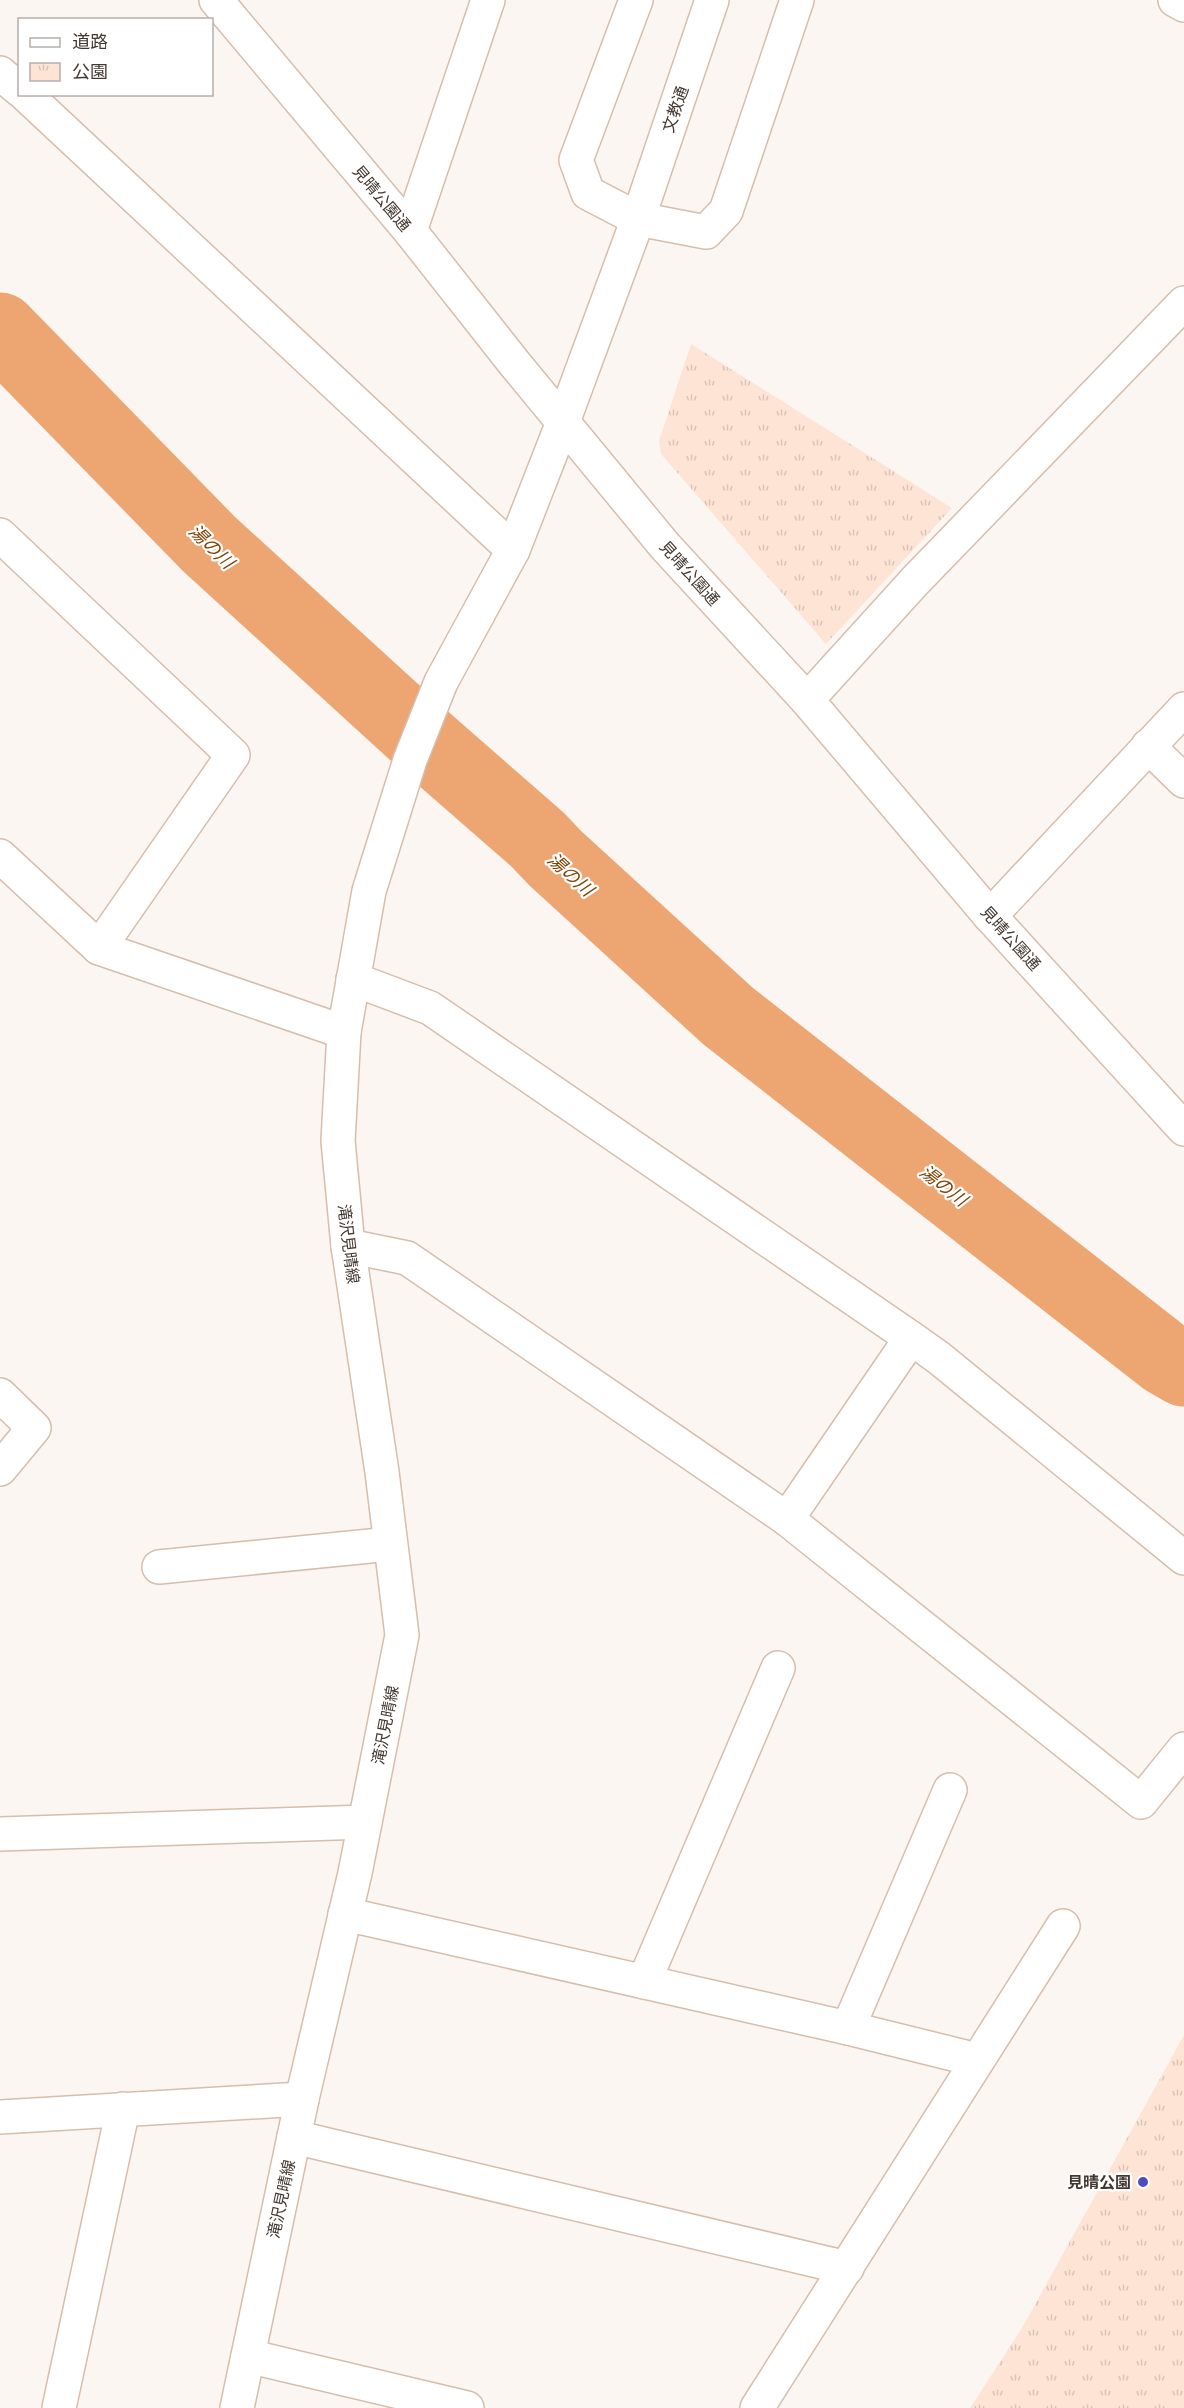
<svg xmlns="http://www.w3.org/2000/svg" width="1184" height="2408" viewBox="0 0 1184 2408" font-family="Manrope,'Noto Sans JP',sans-serif">
	<style>
		.park { fill: url(#park-tufts) }
		.lines { fill: none; stroke-linecap: round; stroke-linejoin: round }
		.river { stroke: #eda572; stroke-width: 75 }
		.minor-casing { stroke: #d7bdab; stroke-width: 36 }
		.tertiary-casing { stroke: #d7bdab; stroke-width: 36 }
		.minor { stroke: #fff; stroke-width: 33 }
		.tertiary { stroke: #fff; stroke-width: 33 }
		.poi-dot { fill: #4e4bc1; stroke: #fff; stroke-width: 2 }
		.labels { text-anchor: middle; dominant-baseline: central; stroke-width: 4.5; stroke-linejoin: round; paint-order: stroke }
		.street-label { font-size: 16px; fill: #433831; stroke: #fff }
		.poi-label { font-size: 16px; font-weight: bold; fill: #433831; stroke: #fff; text-anchor: end }
		.water-label { font-size: 18px; font-style: italic; fill: #814000; stroke: #fff }
	</style>
	<defs>
		<pattern id="park-tufts" width="24" height="20" patternUnits="userSpaceOnUse" patternTransform="scale(1.5)"><rect width="24" height="20" fill="#fee4d4"/><path d="M3 7l-1-3M5 7V3M7 7l1-3M15 17l-1-3M17 17v-4M19 17l1-3" fill="none" stroke="#dbc4b6"/></pattern>
	</defs>
	<rect width="100%" height="100%" fill="#fbf6f2"/>
	<g class="park">
		<polygon points="691,344 952,508 826,644 661,454 659,441"/>
		<polygon points="1184,2035 1184,2408 970,2408 1022,2328"/>
	</g>
	<g class="lines">
		<polyline class="river" points="0,330 209,544 427,743 538,840 555,858 728,1016 1165,1358 1184,1369"/>
		<defs>
			<g id="minor">
				<polyline points="636,0 576,160 588,193 638,219 706,232 726,211 797,0"/>
				<polyline points="1175,0 1184,5"/>
				<polyline points="0,73 20,90"/>
				<polyline points="25,94 513,550"/>
				<polyline points="410,231 488,0"/>
				<polyline points="0,535 233,755 99,948"/>
				<polyline points="807,700 915,581 1184,303"/>
				<polyline points="1148,746 1184,781"/>
				<polyline points="0,856 99,948 344,1032 338,1141 348,1246 382,1472 402,1635 355,1873 302,2099 237,2408"/>
				<polyline points="990,916 1184,709"/>
				<polyline points="353,979 430,1008 911,1338 939,1358 1184,1558"/>
				<polyline points="348,1246 407,1258 787,1519 1141,1802 1184,1749"/>
				<polyline points="0,1395 34,1428 0,1469"/>
				<polyline points="787,1519 911,1338"/>
				<polyline points="159,1567 390,1544"/>
				<polyline points="0,1834 365,1822"/>
				<polyline points="345,1914 848,2028 977,2060"/>
				<polyline points="644,1982 778,1668"/>
				<polyline points="848,2028 950,1790"/>
				<polyline points="0,2117 302,2099"/>
				<polyline points="294,2137 847,2268"/>
				<polyline points="248,2356 467,2408"/>
				<polyline points="59,2408 123,2109"/>
				<polyline points="757,2408 1063,1926"/>
			</g>
			<g id="tertiary">
				<polyline points="216,0 410,231 515,364 665,546 807,700 990,916 1184,1129"/>
				<polyline points="344,1032 369,891 410,760 441,682 513,550 563,422 638,219 712,0"/>
			</g>
		</defs>
		<use href="#minor" class="minor-casing"/>
		<use href="#tertiary" class="tertiary-casing"/>
		<use href="#minor" class="minor"/>
		<use href="#tertiary" class="tertiary"/>
	</g>
	<circle class="poi-dot" cx="1143" cy="2182" r="6"/>
	<g class="labels">
		<g class="street-label">
			<text transform="translate(675 109) rotate(-71)">文教通</text>
			<text transform="translate(382 198) rotate(50)">見晴公園通</text>
			<text transform="translate(690 573) rotate(48)">見晴公園通</text>
			<text transform="translate(1011 938) rotate(48)">見晴公園通</text>
			<text transform="translate(349 1244) rotate(83)">滝沢見晴線</text>
			<text transform="translate(385 1725) rotate(-79)">滝沢見晴線</text>
			<text transform="translate(281 2199) rotate(-78)">滝沢見晴線</text>
		</g>
		<g class="poi-label">
			<text x="1131" y="2182">見晴公園</text>
		</g>
		<g class="water-label">
			<text transform="translate(212 546) rotate(44)">湯の川</text>
			<text transform="translate(571 874) rotate(42)">湯の川</text>
			<text transform="translate(944 1185) rotate(38)">湯の川</text>
		</g>
	</g>
	<rect x="18" y="18" width="195" height="78" fill="#ffffff" stroke="#b4afad" stroke-width="1.5"/>
	<rect x="30" y="38" width="30" height="9" fill="#ffffff" stroke="#b4afad" stroke-width="1.5"/>
	<text x="72" y="48" font-size="18" fill="#433831">道路</text>
	<rect x="30" y="63" width="30" height="18" fill="url(#park-tufts)" stroke="#b4afad" stroke-width="1.5"/>
	<text x="72" y="78" font-size="18" fill="#433831">公園</text>
</svg>
